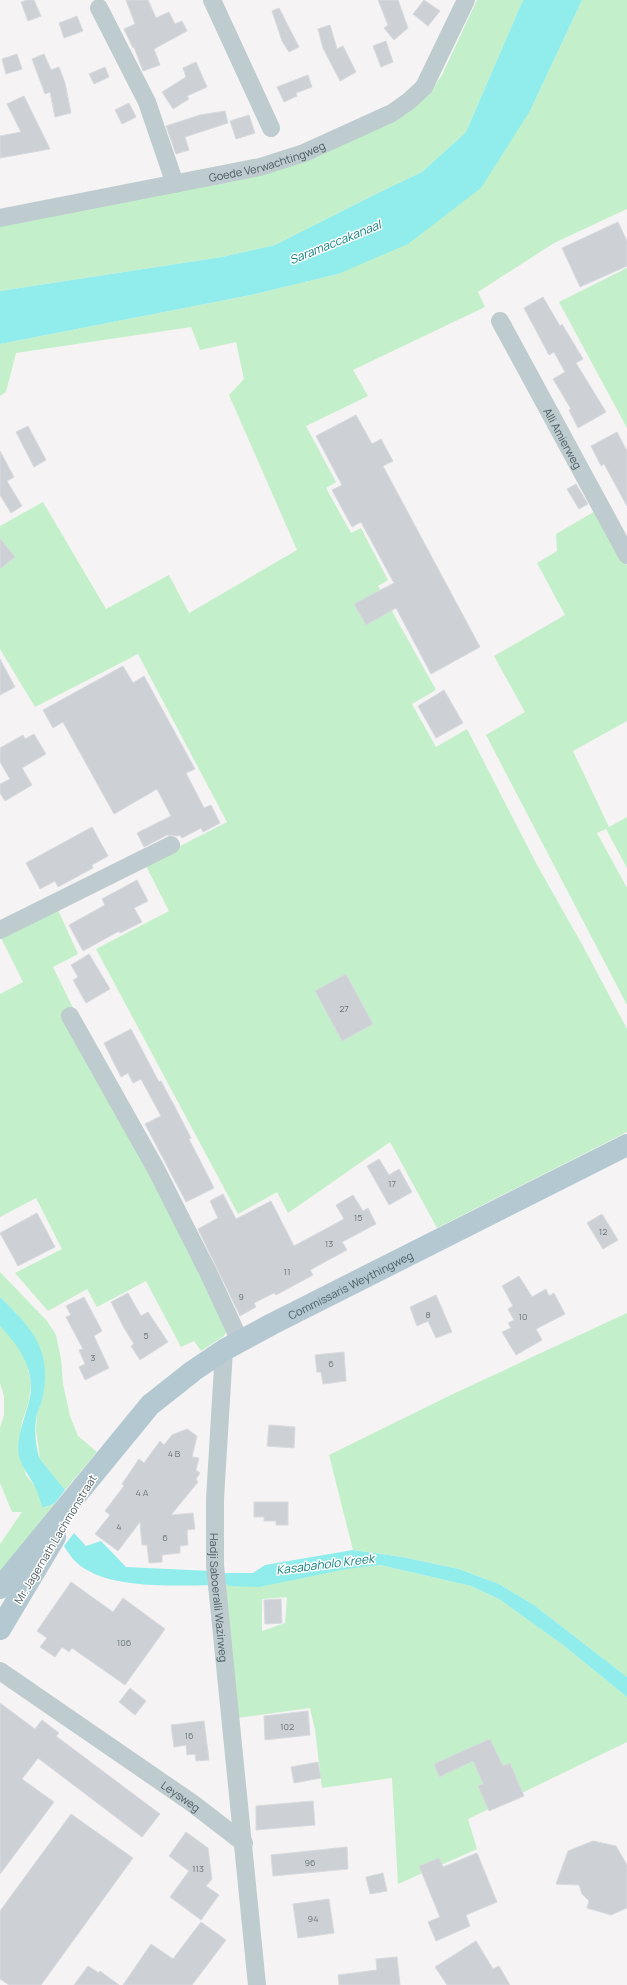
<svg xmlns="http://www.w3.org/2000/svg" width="627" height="1985" viewBox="0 0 627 1985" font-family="Manrope,sans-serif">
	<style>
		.green { fill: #c3f0ca; fill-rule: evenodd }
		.water { fill: #91edeb }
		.building { fill: #cdd1d5; stroke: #d7dade }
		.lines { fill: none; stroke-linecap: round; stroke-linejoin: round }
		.minor { stroke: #becbcf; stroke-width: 18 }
		.major { stroke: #b3c8d0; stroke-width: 22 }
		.labels { text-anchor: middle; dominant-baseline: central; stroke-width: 3; stroke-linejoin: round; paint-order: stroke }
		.number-label { font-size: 9px; fill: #6b787d }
		.street-label { font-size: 11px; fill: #4a5b60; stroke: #fff }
		.water-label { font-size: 12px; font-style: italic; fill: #0e807e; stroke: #fff }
	</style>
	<rect width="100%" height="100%" fill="#f5f3f3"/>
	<g class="green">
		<polygon points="477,0 523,0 466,132 422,172 380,192 275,245 222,257 0,291 0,223 244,179 431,91 442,75"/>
		<polygon points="582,0 627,0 627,209 554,243 478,292 485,307 353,370 368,396 306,426 336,482 326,488 351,533 361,528 388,580 378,586 436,690 412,704 436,747 467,729 536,863 584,948 627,1029 627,1132 437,1228 390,1142 288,1213 277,1192 238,1214 96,949 169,911 145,864 227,822 138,654 35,707 0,649 0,526 43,502 106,609 169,575 189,613 297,550 229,395 244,379 236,342 200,350 191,327 16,353 6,392 0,396 0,344 251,295 338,274 530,111"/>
		<polygon points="627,268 627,428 559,302"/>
		<polygon points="597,510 627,566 627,721 573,751 609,827 627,817 627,868 606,829 597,833 627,888 627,1005 486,735 525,712 494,656 565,615 537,563 557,551 556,534"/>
		<polygon points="58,910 78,954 53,967 73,1008 63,1013 151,1171 228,1328 224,1336 201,1351 194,1341 181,1347 146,1281 97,1307 87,1289 48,1311 15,1273 62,1249 36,1198 0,1217 0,994 23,982 1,938"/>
		<polygon points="0,1272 47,1321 56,1335 61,1359 63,1384 70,1416 78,1436 97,1452 65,1490 40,1459 36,1430 37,1414 43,1397 17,1314 0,1297"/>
		<polygon points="627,1313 627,1677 534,1605 499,1584 459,1569 402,1557 353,1550 329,1455 455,1393"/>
		<polygon points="0,1326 14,1340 27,1363 31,1383 29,1401 22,1422 18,1447 26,1475 36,1488 44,1508 55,1503 0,1573 0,1544 22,1512 12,1512 0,1483 0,1428 4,1415 4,1396 0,1383"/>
		<path d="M380 1565 471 1586 499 1599 563 1645 627 1697V1742L468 1819 477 1849 398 1884 392 1778 322 1788 315 1730 310 1708 237 1718 222 1581ZM287 1597 285 1623 262 1631V1599Z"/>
	</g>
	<g class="water">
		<polygon points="523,0 582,0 530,111 481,188 408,244 338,274 251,295 0,344 0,291 222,257 275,245 380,192 422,172 466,132"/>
		<path d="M0 1297C32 1328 52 1350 43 1396 42 1402 39 1408 37 1414 34 1427 35 1447 40 1459L65 1490 55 1503 43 1508C40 1502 39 1495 36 1489 29 1474 18 1464 18 1447 19 1431 25 1417 29 1402 37 1372 20 1347 0 1326Z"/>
		<path d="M74 1533 86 1546 101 1541 126 1567 211 1571V1585C178 1586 116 1588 87 1570 77 1565 70 1556 64 1546Z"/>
		<polygon points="353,1550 402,1557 459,1569 499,1584 534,1605 627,1677 627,1697 563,1645 499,1599 471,1586 380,1565 347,1569 259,1587 229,1586 222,1581 222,1573 253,1573 265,1565"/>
	</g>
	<g class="building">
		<polygon points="27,0 34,0 41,16 28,21 21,2"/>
		<polygon points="126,0 148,0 156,18 169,12 175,24 182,21 187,31 154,49 160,65 143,71 134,47 133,48 124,29 135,24"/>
		<polygon points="378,0 398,0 408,28 394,40 384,28 388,25"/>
		<polygon points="424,0 440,11 428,26 413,14"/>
		<polygon points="279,8 299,47 289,52 282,41 272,11"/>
		<polygon points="77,16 83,31 64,38 59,23"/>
		<polygon points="330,25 337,49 343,46 356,72 340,81 323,48 318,29"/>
		<polygon points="386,41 393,62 381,67 373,46"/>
		<polygon points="17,54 22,69 6,74 2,59"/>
		<polygon points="44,54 51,70 59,67 65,83 71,113 55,117 50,92 45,94 32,59"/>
		<polygon points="196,62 207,87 187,96 189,99 173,109 162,92 186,77 183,68"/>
		<polygon points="105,67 109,77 94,84 89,74"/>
		<polygon points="308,75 312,87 296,93 297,96 284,102 277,87"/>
		<polygon points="24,96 50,149 0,158 0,136 21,132 7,104"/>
		<polygon points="129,103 136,117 122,124 115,110"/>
		<polygon points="225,111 228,123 185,137 189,150 176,154 166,126 200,115"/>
		<polygon points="249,115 255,133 236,139 230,121"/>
		<polygon points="618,222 627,241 627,266 580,287 562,248"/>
		<polygon points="543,297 560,326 562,324 583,359 576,363 606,412 578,428 569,410 571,409 553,379 565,372 554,352 549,355 524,308"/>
		<polygon points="356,415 372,444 381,439 393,461 383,466 480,647 431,674 396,608 366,625 354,604 394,583 361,522 352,527 332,490 342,485 316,436"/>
		<polygon points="28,426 46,460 34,467 16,432"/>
		<polygon points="617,432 627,451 627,506 604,464 601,466 591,446"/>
		<polygon points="0,451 14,477 7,481 22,506 11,513 0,495"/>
		<polygon points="576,484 588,504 579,509 567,489"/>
		<polygon points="0,538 15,557 0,569"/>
		<polygon points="0,659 15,687 0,695"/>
		<polygon points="123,666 133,683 144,676 195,769 186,773 204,808 211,805 220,823 203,832 201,828 182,838 180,835 177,836 167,835 144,847 137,833 171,816 157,789 114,814 63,722 53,728 43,710"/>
		<polygon points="444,690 463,723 436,738 418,706"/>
		<polygon points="34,734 46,754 22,768 32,785 5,801 0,793 0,784 10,779 0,762 0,748 23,735 25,739"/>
		<polygon points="92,827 108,856 92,865 93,868 58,887 55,881 40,889 26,863"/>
		<polygon points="137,880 148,901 134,908 142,922 120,933 119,931 83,951 69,925 105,905 102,899"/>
		<polygon points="89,954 110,989 86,1003 73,980 78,977 71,965"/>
		<polygon points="346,974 373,1024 342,1041 315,991"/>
		<polygon points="131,1029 159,1082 161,1081 176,1109 191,1138 189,1139 214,1188 186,1202 145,1124 161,1116 141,1079 133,1083 128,1073 121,1077 104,1043"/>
		<polygon points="379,1159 389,1175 399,1169 412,1192 389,1205 367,1166"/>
		<polygon points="223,1194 236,1219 271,1201 294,1246 344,1219 336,1205 353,1195 363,1211 368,1208 376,1224 342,1242 347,1250 310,1270 313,1275 276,1295 274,1293 254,1303 256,1307 240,1316 198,1229 218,1218 210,1201"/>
		<polygon points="37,1213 55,1247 18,1266 0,1233"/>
		<polygon points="602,1214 618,1240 603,1249 587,1223"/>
		<polygon points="519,1276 532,1297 546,1289 549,1296 554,1293 565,1314 536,1329 542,1340 516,1355 502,1332 511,1328 508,1323 514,1320 508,1309 513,1306 502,1286"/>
		<polygon points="128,1293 141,1316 148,1312 168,1342 140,1360 131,1346 134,1344 124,1328 111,1302"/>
		<polygon points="436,1295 452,1332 436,1338 428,1321 417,1326 410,1307"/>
		<polygon points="84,1297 102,1331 94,1336 109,1368 85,1380 79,1367 85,1364 79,1350 83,1349 66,1317 71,1315 66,1306"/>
		<polygon points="344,1352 346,1381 323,1384 321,1372 317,1372 315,1355"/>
		<polygon points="269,1425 295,1427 294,1448 267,1446"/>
		<polygon points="187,1429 197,1436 192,1457 199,1458 196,1470 200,1473 196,1479 198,1482 171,1515 193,1513 195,1529 187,1530 188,1545 180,1546 180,1553 162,1555 162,1562 149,1563 147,1545 142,1545 140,1522 118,1551 95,1534 110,1515 105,1511 124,1486 122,1484 139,1459 144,1463 160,1441 164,1445 172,1435"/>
		<polygon points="254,1502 288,1502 288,1525 276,1525 276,1521 264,1521 264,1517 254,1517"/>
		<polygon points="71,1582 113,1612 123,1598 165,1629 125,1685 72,1648 69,1652 62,1647 55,1657 40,1647 47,1638 37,1631"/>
		<polygon points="281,1599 282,1623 265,1624 264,1600"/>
		<polygon points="130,1688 146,1701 135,1715 119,1702"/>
		<polygon points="0,1703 35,1729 42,1720 59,1733 56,1736 160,1814 142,1837 38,1758 22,1779 54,1802 0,1874"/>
		<polygon points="308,1711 310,1735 265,1740 264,1716"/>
		<polygon points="204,1721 209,1760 196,1761 195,1754 187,1755 186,1745 174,1747 171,1725"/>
		<polygon points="490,1739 503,1766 510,1763 524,1796 489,1811 478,1786 483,1784 473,1761 439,1777 434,1764"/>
		<polygon points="318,1762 321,1778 294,1783 291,1767"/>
		<polygon points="313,1801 315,1825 256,1830 256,1806"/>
		<polygon points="71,1814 133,1858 41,1985 9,1985 0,1979 0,1911"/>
		<polygon points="186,1832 208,1848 212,1879 206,1886 219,1895 201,1920 170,1897 189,1871 169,1856"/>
		<polygon points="593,1841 616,1846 627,1865 627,1908 611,1915 587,1908 589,1901 582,1894 579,1885 556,1884 568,1851"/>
		<polygon points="347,1847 348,1869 273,1876 271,1855"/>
		<polygon points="477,1853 497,1902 466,1915 470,1926 436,1941 428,1922 440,1917 419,1866 439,1858 443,1867"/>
		<polygon points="383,1873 387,1891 370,1894 366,1877"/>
		<polygon points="329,1899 334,1933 298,1938 293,1904"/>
		<polygon points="201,1922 226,1940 192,1985 123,1985 151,1944 173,1959"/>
		<polygon points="476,1941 493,1969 499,1966 510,1985 447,1985 435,1967"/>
		<polygon points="397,1957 400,1985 339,1985 338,1975 377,1970 376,1959"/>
		<polygon points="88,1966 99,1973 100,1971 119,1985 74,1985"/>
	</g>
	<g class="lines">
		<g class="minor">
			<polyline points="212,0 271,128"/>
			<polyline points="99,8 147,102 175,184"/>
			<path id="s1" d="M0 218 260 167 304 153 392 113 409 101 424 87 466 0"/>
			<path id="s2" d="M500 321 627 555"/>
			<polyline points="0,930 171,845"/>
			<polyline points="70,1016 156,1169 209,1274 240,1341"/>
			<path id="s3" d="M224 1350 215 1499V1565L257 1985"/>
			<path id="s4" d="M0 1671 192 1803 244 1843"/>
		</g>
		<g class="major">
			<path id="s5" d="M0 1588 150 1405 193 1371 224 1350 272 1324 627 1145"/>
			<polyline points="0,1629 55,1537"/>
		</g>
	</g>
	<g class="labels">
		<g class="number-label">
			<text x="344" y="1008">27</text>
			<text x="392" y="1183">17</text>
			<text x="358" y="1217">15</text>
			<text x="603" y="1231">12</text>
			<text x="329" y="1243">13</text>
			<text x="287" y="1271">11</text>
			<text x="241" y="1296">9</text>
			<text x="428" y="1314">8</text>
			<text x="523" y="1316">10</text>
			<text x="146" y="1335">5</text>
			<text x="93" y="1357">3</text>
			<text x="331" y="1363">6</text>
			<text x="174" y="1453">4 B</text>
			<text x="142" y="1492">4 A</text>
			<text x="119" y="1526">4</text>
			<text x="165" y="1537">6</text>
			<text x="124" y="1642">106</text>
			<text x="287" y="1726">102</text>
			<text x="189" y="1735">16</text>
			<text x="310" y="1862">96</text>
			<text x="198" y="1868">113</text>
			<text x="313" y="1918">94</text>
		</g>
		<g class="street-label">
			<text stroke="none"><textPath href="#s1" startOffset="273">Goede Verwachtingweg</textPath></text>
			<text stroke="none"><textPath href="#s2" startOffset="133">Alli Amierweg</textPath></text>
			<text stroke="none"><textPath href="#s5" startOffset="471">Commissaris Weythingweg</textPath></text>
			<text transform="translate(55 1539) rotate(-59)">Mr. Jagernath Lachmonstraat</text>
			<text stroke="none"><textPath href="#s3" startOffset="248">Hadji Saboeralli Wazirweg</textPath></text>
			<text stroke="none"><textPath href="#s4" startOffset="220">Leysweg</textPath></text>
		</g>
		<g class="water-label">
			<text transform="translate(335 242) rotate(-22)">Saramaccakanaal</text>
			<text transform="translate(325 1564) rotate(-7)">Kasabaholo Kreek</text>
		</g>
	</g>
</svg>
